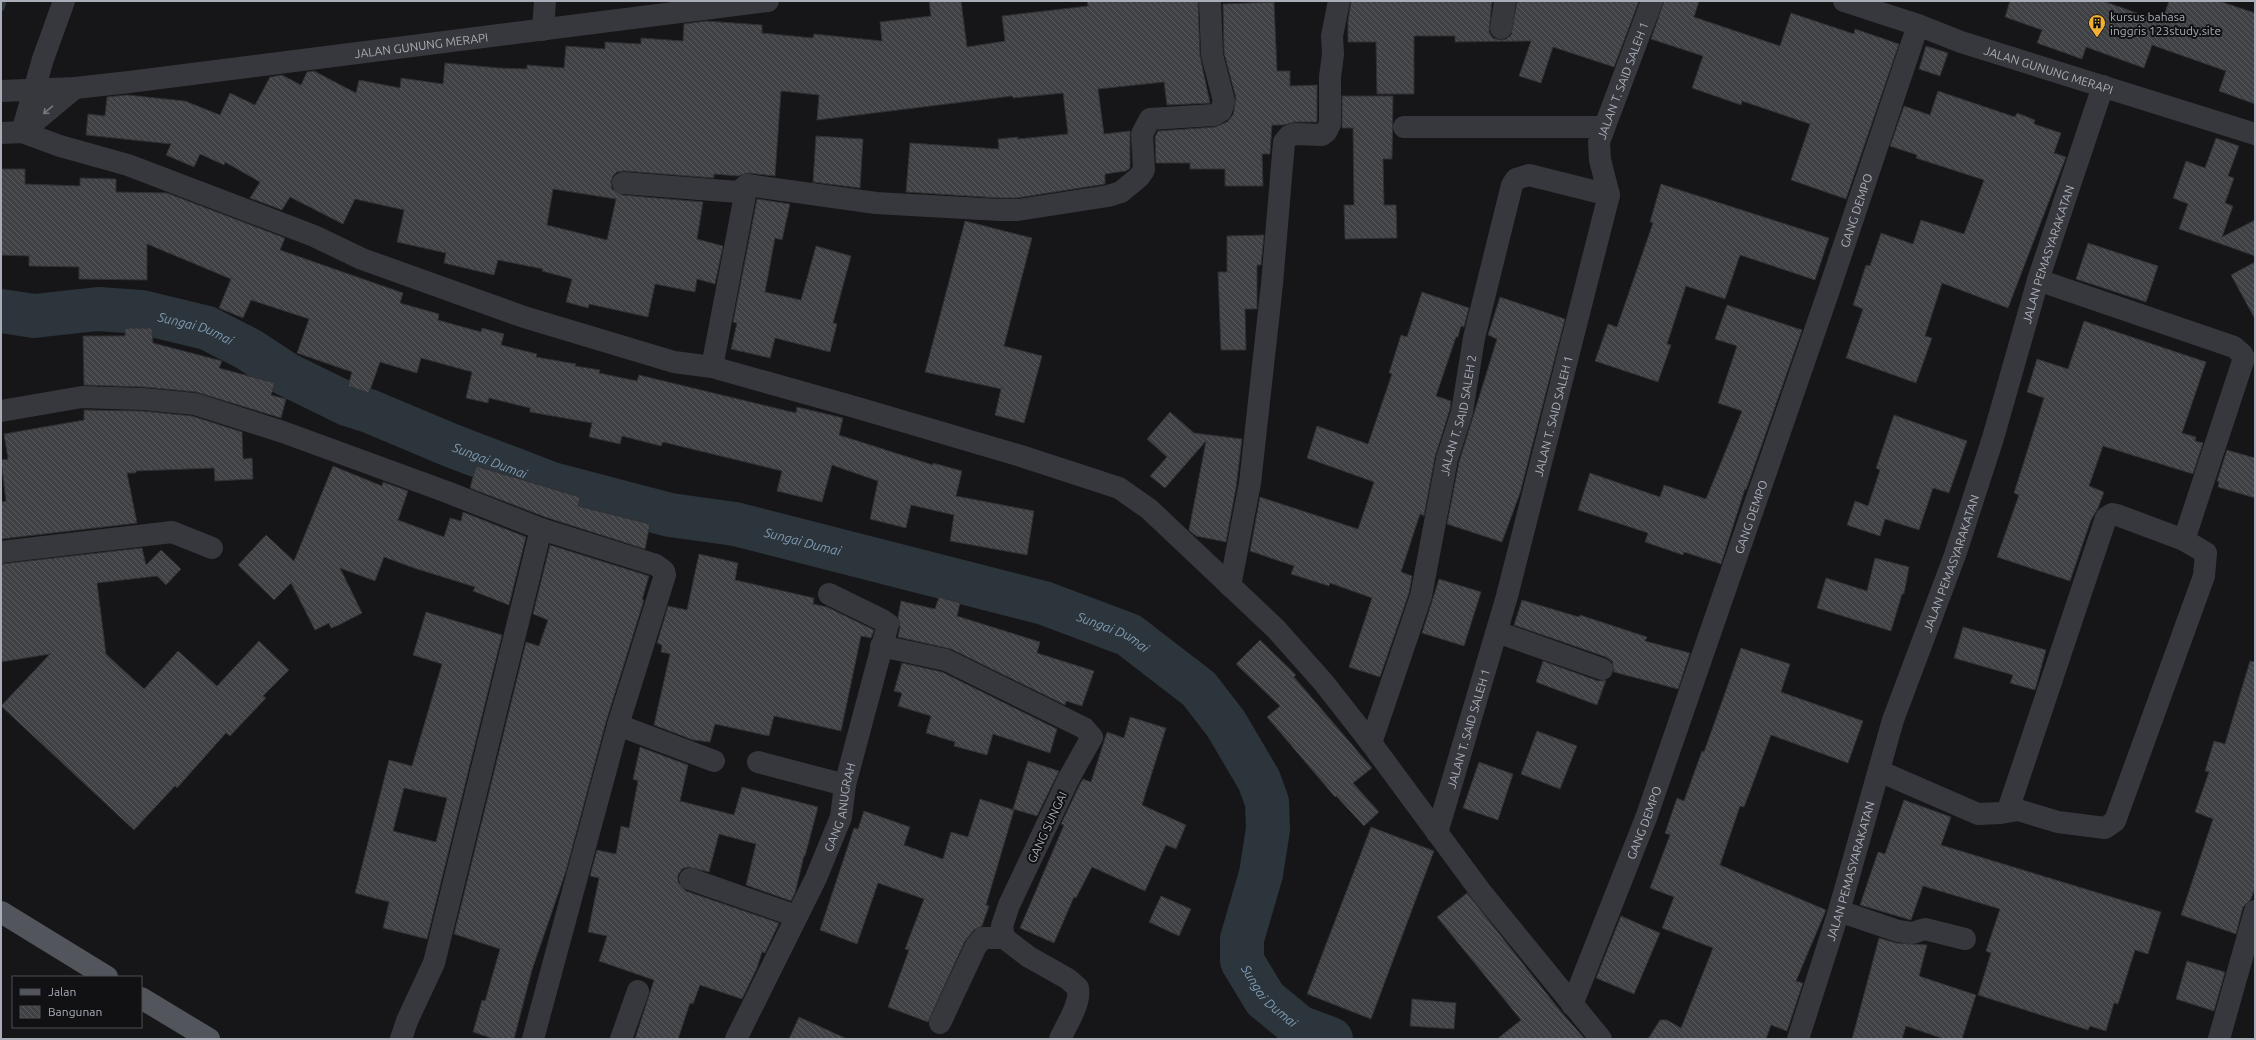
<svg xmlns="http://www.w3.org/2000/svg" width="2256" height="1040" viewBox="0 0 2256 1040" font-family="Ubuntu,sans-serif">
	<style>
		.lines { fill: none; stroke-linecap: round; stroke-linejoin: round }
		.stream { stroke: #2c353c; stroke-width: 7 }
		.river { stroke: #2c353c; stroke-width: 44 }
		.building { fill: url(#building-back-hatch); stroke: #303034; fill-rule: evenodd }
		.minor { stroke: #37383d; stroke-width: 22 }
		.primary { stroke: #53555c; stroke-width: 22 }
		.oneway { stroke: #757881 }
		.labels { text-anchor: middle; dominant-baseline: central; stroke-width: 4; stroke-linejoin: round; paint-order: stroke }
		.poi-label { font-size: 12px; fill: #a8adb8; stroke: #111113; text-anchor: start }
		.street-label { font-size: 12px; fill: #a8adb8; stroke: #111113 }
		.water-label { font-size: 13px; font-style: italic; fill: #7f9bb3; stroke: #111113 }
	</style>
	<defs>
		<pattern id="building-back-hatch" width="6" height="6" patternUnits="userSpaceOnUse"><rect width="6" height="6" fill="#404145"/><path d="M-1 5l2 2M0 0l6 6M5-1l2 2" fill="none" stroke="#595a5e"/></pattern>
	</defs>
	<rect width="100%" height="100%" fill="#161618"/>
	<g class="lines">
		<polyline class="stream" points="1,8 3,1"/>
		<path class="river" id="s1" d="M1 311 34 316 98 309 141 312 207 328 248 349 286 374 347 404 369 411 450 445 552 484 670 515 735 524 1044 603 1129 635 1199 689 1226 724 1259 780 1267 802 1268 829 1261 874 1242 939V961L1265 999 1299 1027 1331 1039"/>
	</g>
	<g class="building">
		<path d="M929 1H961L967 47 1005 41 1002 16 1088 6 1087 1H1198L1200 56 1210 103 1167 105 1164 82 1098 89 1104 134 1130 131V168L1126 171 1105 174V184L1017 198H1000L906 192 910 143 999 149 998 139 1018 137V139L1068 134 1063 93 1013 98 1012 96 817 120 819 95 781 91 775 176 748 173 738 176 714 174V178L624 171 617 172 613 176 611 182 612 189 622 195 703 202 697 239 723 246 715 284 697 279 695 292 655 284 648 317 589 304 588 308 566 302 572 279 542 271 543 269 498 260 494 275 444 263 446 253 397 242 404 210 355 199 343 224 290 197 282 210 250 198 260 182 225 162 224 165 200 154 194 167 166 155 171 144 86 135 88 114 105 116 107 97 127 95 185 101 220 115 230 93 255 105 270 77 282 75 301 85 307 72 314 71 356 93 359 80 400 88 401 78 443 84 445 63 499 68 527 69V65L564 68 566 46 605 49V42L641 44V38L683 41 684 24 706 21 762 25V33L813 38 814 34 882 41 880 22 931 16ZM553 189 616 199 607 240 547 225Z"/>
		<polygon points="1351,1 1492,1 1489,32 1493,38 1500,40 1506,39 1511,35 1517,1 1639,1 1614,67 1553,47 1541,83 1519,76 1531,41 1455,42 1455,36 1414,36 1414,94 1377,94 1376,42 1348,42 1348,21"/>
		<polygon points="1664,1 1699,1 1694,17 1780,46 1791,13 1854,34 1855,29 1899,44 1846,199 1791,180 1810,124 1742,101 1741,105 1692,88 1703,56 1651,39"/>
		<polygon points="2010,1 2103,1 2162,22 2169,1 2219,1 2255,13 2255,104 2219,91 2226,71 2152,45 2144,68 2086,47 2082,59 2037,43 2042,30 2005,17"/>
		<polygon points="1274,2 1277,71 1290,71 1290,86 1317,85 1317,122 1295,122 1284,125 1272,125 1270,154 1262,154 1263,186 1225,186 1225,169 1190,169 1190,163 1156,163 1155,137 1158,131 1215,127 1227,122 1233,115 1236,98 1224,53 1223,4"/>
		<polygon points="1926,46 1948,53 1940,76 1919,69"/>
		<polygon points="1938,91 2015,117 2017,113 2035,120 2034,124 2061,133 2054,153 2066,157 2008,308 1942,283 1925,336 1932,338 1916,383 1846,358 1863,309 1853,305 1866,265 1870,266 1881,233 1913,244 1921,220 1964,234 1984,180 1916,158 1917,155 1890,146 1904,106 1930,115"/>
		<polygon points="1342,96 1393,96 1392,159 1383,159 1384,205 1396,205 1397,238 1345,239 1344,205 1354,205 1353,128 1342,128"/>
		<polygon points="816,136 863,139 860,188 813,182"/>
		<polygon points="2216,138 2239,146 2228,176 2234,178 2225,203 2233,206 2222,237 2255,220 2255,256 2179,229 2188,204 2173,198 2186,161 2205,168"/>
		<polygon points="1,169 25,169 25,184 80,186 80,178 116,179 116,192 167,193 285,238 280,250 403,293 400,303 439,314 438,320 481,332 482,328 504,334 501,345 537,354 536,357 576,364 575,366 600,370 599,373 637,381 639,375 796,413 797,407 843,418 839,435 933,465 933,463 962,471 956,496 1034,511 1027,555 950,541 954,515 911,505 906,528 870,519 878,481 832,465 822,502 777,491 782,471 663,442 661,446 622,436 620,444 589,437 592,423 530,412 530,408 489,398 488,403 466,398 472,372 421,358 417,373 380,362 369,393 348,386 352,372 297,353 309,319 251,300 243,318 219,308 231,279 147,244 147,280 79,279 79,267 29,266 29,256 1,255"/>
		<polygon points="1661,184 1829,238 1815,280 1740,255 1725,299 1686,286 1667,344 1671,345 1658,382 1595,361 1608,324 1617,327 1653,223 1650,222"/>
		<polygon points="757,199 790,204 782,240 775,238 765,292 801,300 816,246 851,256 833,323 837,324 830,352 775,338 770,358 731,349 737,323 733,322"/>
		<polygon points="965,221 1032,238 1004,346 1042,356 1024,423 995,415 1001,389 925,372"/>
		<polygon points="1264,235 1261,265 1257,265 1257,309 1245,309 1246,350 1221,350 1218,272 1227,272 1227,236"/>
		<polygon points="2088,243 2158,266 2146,302 2076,279"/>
		<polygon points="2255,262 2255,319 2231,275"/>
		<polygon points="1422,292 1469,308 1464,327 1461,326 1458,337 1456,337 1436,396 1451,401 1450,409 1435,457 1424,516 1420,514 1401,572 1412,576 1409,593 1380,677 1349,667 1372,598 1330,583 1329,586 1291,574 1294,566 1250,551 1260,497 1358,529 1374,482 1307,458 1317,426 1368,444 1392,374 1389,373 1401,335 1407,337"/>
		<polygon points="1500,297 1565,319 1520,493 1502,542 1447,524 1459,462 1497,339 1488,335"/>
		<polygon points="1727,305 1802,330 1746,490 1745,489 1721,564 1684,552 1683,555 1645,542 1648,533 1578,510 1590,473 1660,497 1664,485 1706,499 1742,411 1718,403 1737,346 1715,339"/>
		<polygon points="2084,321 2206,362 2182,433 2196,437 2195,441 2203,443 2193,474 2103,446 2089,486 2104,492 2098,508 2091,520 2070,581 1997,557 2019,495 2014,493 2044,398 2027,392 2037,359 2068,369"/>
		<polygon points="125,328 152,328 153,343 222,361 219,368 275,383 271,395 286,399 281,418 196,392 144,387 84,385 83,336 125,336"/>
		<polygon points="84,410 142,411 192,416 242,432 243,459 252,458 253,479 215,481 214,468 136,471 136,473 127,473 137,523 1,539 1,502 6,501 1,460 8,459 4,434 84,420"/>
		<polygon points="1170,412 1194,433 1242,439 1236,488 1226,542 1196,536 1189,530 1206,441 1165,488 1150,476 1167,457 1147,439"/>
		<polygon points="1894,415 1967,441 1949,493 1933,488 1919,530 1885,519 1880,536 1847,525 1855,501 1868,506 1880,470 1876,468"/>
		<polygon points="2227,450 2255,458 2255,498 2218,487 2219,482 2217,481"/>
		<polygon points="333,466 382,486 383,482 408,491 398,520 444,537 450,518 461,521 463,512 526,537 509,605 473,591 475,587 414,568 384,557 375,581 340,568 362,613 339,625 331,628 329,623 315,630 291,583 274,600 238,565 266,535 294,561"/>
		<polygon points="476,466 580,497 578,506 650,524 645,549 545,517 470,488"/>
		<polygon points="550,545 649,576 642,600 644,600 606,722 566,871 532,970 514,1039 494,1039 473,1032 482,1000 485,1001 500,949 454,934 526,642 539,646 548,620 533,614"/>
		<polygon points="142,548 146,565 161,550 181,569 166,585 157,576 97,583 106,654 144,689 178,651 217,686 259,641 289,670 263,696 266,698 230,736 226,733 177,788 175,786 134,830 1,706 50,654 1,662 1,564"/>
		<polygon points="699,554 738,563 735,580 814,598 813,604 827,607 874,630 871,638 861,636 841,731 774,716 769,736 715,724 710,742 693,740 654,725 670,654 661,652 662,645 657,643 668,606 687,610"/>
		<polygon points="1875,558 1909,567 1904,594 1902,594 1891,631 1817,608 1826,578 1867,591"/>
		<polygon points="1439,579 1481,592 1464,646 1422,633"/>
		<polygon points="939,597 960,603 957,616 1040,642 1037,653 1094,671 1082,706 1066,701 1065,705 951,649 898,637 900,627 898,617 901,601 935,609"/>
		<polygon points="1522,600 1579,617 1580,615 1647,637 1645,641 1690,653 1678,689 1614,672 1612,661 1606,657 1514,625"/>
		<path d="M426 612 502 635 427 939 383 928 389 902 355 893 389 760 412 766 442 664 413 655ZM404 788 447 798 436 842 393 831Z"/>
		<polygon points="1963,627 2046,650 2035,690 2010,683 2013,675 1954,658"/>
		<polygon points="1260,640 1296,675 1294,677 1372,768 1353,783 1379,812 1364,826 1336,796 1335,797 1267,717 1280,706 1236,664"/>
		<polygon points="1741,648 1790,664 1781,692 1863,721 1848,763 1771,735 1744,807 1740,806 1720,865 1826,910 1796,981 1803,983 1787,1031 1771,1025 1766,1039 1648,1039 1660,1020 1667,1020 1681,1028 1713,948 1662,928 1674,897 1650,888 1670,835 1665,833 1677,798 1684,801 1702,751 1704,752"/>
		<polygon points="1543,661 1598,681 1606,680 1597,705 1536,682"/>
		<polygon points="2250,661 2255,662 2255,888 2251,899 2243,907 2236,934 2181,915 2213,819 2195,812 2209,772 2205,771 2214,741 2225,744"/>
		<polygon points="902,663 942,672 1057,729 1050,753 993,734 987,755 954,746 955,742 926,733 931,716 898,706 902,693 894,691"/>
		<polygon points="1130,717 1166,728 1142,805 1186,825 1176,849 1166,845 1145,891 1092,867 1076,898 1074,897 1054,943 1020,928 1064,825 1061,824 1080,784 1083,779 1091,782 1107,732 1124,738"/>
		<polygon points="1537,731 1577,746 1560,789 1521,774"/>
		<polygon points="640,747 688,765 680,801 734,815 742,787 818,807 805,856 804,856 795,893 791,901 746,885 756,844 719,834 709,872 688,867 682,869 678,875 678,882 686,891 779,923 765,953 762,952 757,968 742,999 700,985 693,1004 690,1003 678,1039 635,1039 654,980 599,961 607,936 588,932 599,878 590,876 597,850 616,854 621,826 629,828 638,781 633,779"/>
		<polygon points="1028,761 1059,771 1037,816 1013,809"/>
		<polygon points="1479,762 1513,774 1498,820 1463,808"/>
		<polygon points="980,799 1014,810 986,905 989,906 982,926 974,930 965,941 928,1022 888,1007 909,950 905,949 924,899 878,883 857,944 820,930 854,828 858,829 864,811 910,827 904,845 943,859 951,832 968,837"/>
		<polygon points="1904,800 1951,817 1941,845 2161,912 2148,954 2135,950 2118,1004 2114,1003 2106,1031 2090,1026 2088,1030 1978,995 1991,953 1986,951 2000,909 1923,886 1911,920 1860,905 1878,852 1885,854"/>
		<polygon points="1371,827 1434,851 1371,1019 1307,994"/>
		<polygon points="1467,893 1562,1013 1585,1039 1497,1039 1521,1020 1437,917"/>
		<polygon points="1161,896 1191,909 1179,936 1149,922"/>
		<polygon points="1621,916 1660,933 1634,994 1596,978"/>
		<polygon points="1879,938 1896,943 1927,945 1919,976 1976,995 1962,1039 1944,1039 1906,1026 1902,1039 1852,1039"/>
		<polygon points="2187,961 2225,972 2214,1011 2176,999"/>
		<polygon points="1412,999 1456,1003 1454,1029 1410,1026"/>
		<polygon points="799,1017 847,1039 789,1039"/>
	</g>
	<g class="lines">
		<g class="minor">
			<path id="s2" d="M1844 1 1918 25 1961 42 2255 134"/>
			<polyline points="1501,28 1505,1"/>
			<polyline points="543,30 545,1"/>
			<path id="s3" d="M1 91 75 88 129 82 768 1"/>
			<polyline points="1404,127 1603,127"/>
			<polyline points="22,132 43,59 64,1"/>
			<polyline points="22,132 75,88"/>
			<polyline points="1,133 22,132 60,146 128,165 314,236 362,259 524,317 674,362 712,367 858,408 1021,456 1119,488 1149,509 1276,629 1324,683 1371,743 1481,892 1601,1039"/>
			<polyline points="623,183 738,192 747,185 876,203 1000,210 1018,210 1108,196 1121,192 1139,177 1144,170 1142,134 1150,119 1214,115 1221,111 1224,101 1212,55 1210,1"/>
			<polyline points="2038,280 2234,347 2242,354 2244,358 2184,540"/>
			<polyline points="712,367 747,185"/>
			<polyline points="1,411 82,397 143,399 195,404 283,432 447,492 541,529 656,565 664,571 665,575 618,725 533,1039"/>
			<polyline points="1,552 172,532 212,548"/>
			<polyline points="1230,586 1250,483 1272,284 1284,142 1289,136 1295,134 1322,135 1326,132 1330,124 1330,77 1333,54 1332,36 1339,1"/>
			<polyline points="1497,632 1602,669"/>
			<path d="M881 646 946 660 1084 728 1092 737 1069 778 1009 905 1002 926 1004 938 1029 957 1068 979 1078 988C1081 1004 1066 1025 1060 1039"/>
			<polyline points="618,725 714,761"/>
			<path id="s4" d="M1371 743 1421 596 1447 459 1462 412 1474 338 1512 185 1516 179 1529 175 1609 195"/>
			<polyline points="758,762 845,785"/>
			<polyline points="1879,771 1978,814 2001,813 2018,810 2058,822 2105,828 2115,821 2204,576 2206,553 2184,540 2117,515 2112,514 2106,518 2008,810"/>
			<path id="s5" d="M1437 833 1507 596 1609 195 1600 160 1599 142 1652 1"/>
			<polyline points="690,879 796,916"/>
			<polyline points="1839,911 1898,931 1912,933 1925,929 1965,939"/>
			<path id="s6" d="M1572 1005 1646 818 1828 293 1918 25"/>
			<polyline points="940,1023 976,946 983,938 1004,938"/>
			<polyline points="401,1039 407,1021 434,963 541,529"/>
			<polyline points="621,1039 638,991"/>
			<path id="s7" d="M736 1039 816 878 841 817 845 785 888 624 882 620 829 594"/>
			<path id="s8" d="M1798 1039 1839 911 1893 720 1955 555 1993 438 2038 280 2103 86"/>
			<polyline points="2219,1039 2255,911"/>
		</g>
		<g class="primary">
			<polyline points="1,912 107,977"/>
			<polyline points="141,998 209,1039"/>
		</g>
	</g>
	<defs><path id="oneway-shaft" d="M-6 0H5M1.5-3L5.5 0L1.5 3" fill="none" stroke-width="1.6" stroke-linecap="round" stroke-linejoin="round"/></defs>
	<use class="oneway" href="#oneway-shaft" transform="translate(48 110) rotate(140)"/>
	<defs>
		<symbol id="building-pin" viewBox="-11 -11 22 30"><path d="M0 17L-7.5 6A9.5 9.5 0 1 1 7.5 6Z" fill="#f2b134" stroke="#111113"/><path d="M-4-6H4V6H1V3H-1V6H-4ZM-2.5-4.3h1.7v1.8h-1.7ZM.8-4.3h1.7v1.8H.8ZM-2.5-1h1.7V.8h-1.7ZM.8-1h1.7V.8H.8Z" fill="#111"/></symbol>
	</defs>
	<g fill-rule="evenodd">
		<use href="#building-pin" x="2087" y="13" width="20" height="27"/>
	</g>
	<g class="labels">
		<g class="poi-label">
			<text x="2110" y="16">kursus bahasa<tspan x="2110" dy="14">inggris 123study.site</tspan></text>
		</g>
		<g class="street-label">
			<text stroke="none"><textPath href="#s3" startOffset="423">JALAN GUNUNG MERAPI</textPath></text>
			<text stroke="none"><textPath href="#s2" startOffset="216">JALAN GUNUNG MERAPI</textPath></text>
			<text stroke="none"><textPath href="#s5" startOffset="781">JALAN T. SAID SALEH 1</textPath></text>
			<text stroke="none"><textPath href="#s6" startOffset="844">GANG DEMPO</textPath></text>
			<text stroke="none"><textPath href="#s8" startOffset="824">JALAN PEMASYARAKATAN</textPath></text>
			<text stroke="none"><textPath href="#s4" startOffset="340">JALAN T. SAID SALEH 2</textPath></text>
			<text stroke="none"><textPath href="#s5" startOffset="433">JALAN T. SAID SALEH 1</textPath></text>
			<text stroke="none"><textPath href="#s6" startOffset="520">GANG DEMPO</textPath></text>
			<text stroke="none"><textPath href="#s8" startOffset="500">JALAN PEMASYARAKATAN</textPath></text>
			<text stroke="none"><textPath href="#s5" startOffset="109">JALAN T. SAID SALEH 1</textPath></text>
			<text stroke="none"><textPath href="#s7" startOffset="255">GANG ANUGRAH</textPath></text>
			<text stroke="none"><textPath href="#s6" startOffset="196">GANG DEMPO</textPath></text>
			<text transform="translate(1047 827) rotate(-65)">GANG SUNGAI</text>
			<text stroke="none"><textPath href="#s8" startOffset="176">JALAN PEMASYARAKATAN</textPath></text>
		</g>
		<g class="water-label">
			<text stroke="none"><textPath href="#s1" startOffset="198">Sungai Dumai</textPath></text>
			<text stroke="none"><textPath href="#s1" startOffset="522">Sungai Dumai</textPath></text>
			<text stroke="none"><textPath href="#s1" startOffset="846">Sungai Dumai</textPath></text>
			<text stroke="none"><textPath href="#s1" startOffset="1170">Sungai Dumai</textPath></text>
			<text stroke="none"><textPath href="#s1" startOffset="1614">Sungai Dumai</textPath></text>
		</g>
	</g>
	<rect width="2256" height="1040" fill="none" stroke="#a8adb8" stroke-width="4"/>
	<rect x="12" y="976" width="130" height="52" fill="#111113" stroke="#4d4f55"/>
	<rect x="20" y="989" width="20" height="6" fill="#53555c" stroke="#4d4f55"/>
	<text x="48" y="996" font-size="12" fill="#a8adb8">Jalan</text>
	<rect x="20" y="1006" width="20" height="12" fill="url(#building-back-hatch)" stroke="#4d4f55"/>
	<text x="48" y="1016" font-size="12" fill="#a8adb8">Bangunan</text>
</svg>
